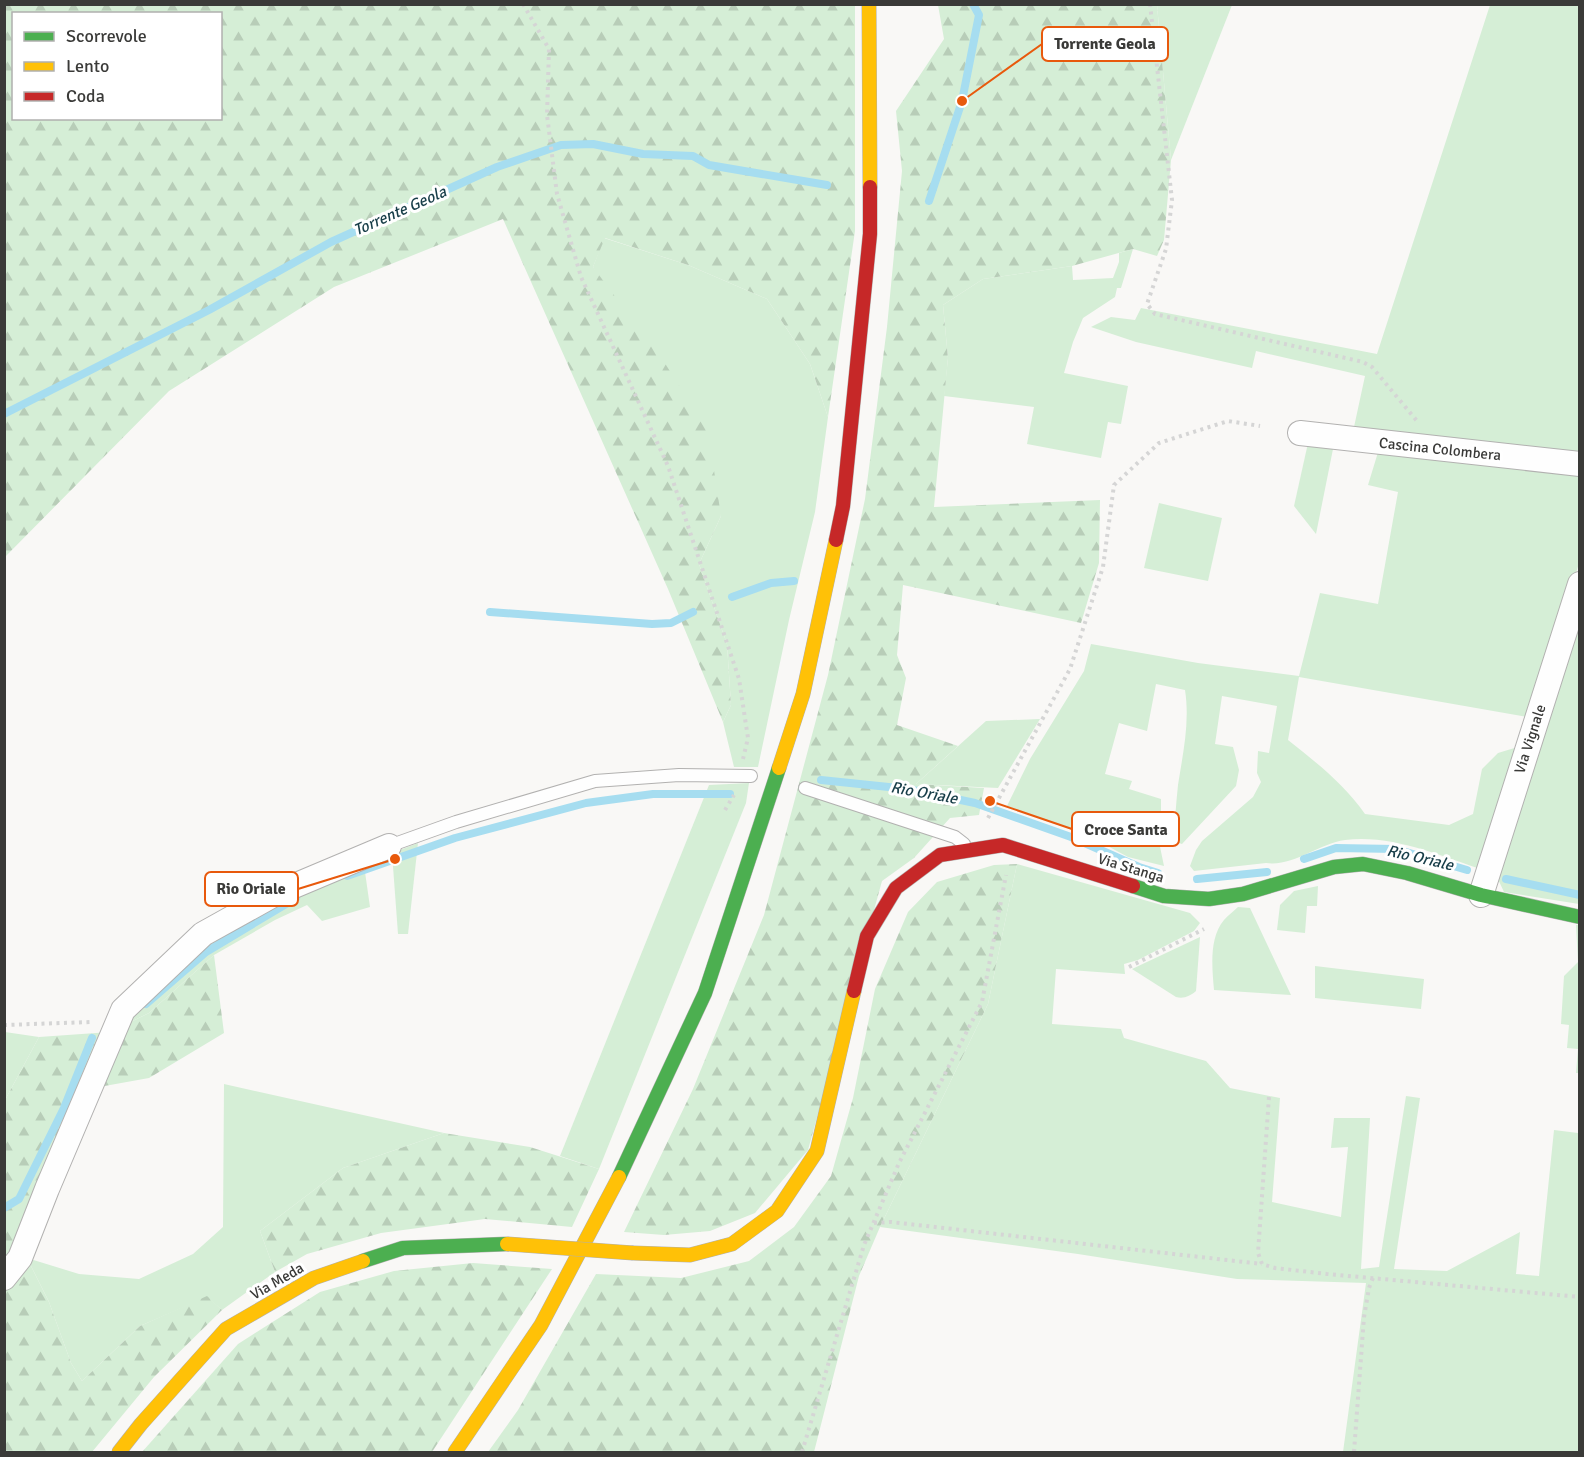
<svg xmlns="http://www.w3.org/2000/svg" width="1584" height="1457" viewBox="0 0 1584 1457" font-family="Signika,sans-serif">
	<style>
		.green { fill: #d5eed6 }
		.forest { fill: url(#forest-firs); fill-rule: evenodd }
		.lines { fill: none; stroke-linecap: round; stroke-linejoin: round }
		.stream { stroke: #a6ddf0; stroke-width: 8 }
		.lane-casing { stroke: #b2b1b0; stroke-width: 14 }
		.street-casing { stroke: #b2b1b0; stroke-width: 26 }
		.fast-casing { stroke: #b2b1b0; stroke-width: 15 }
		.slow-casing { stroke: #b2b1b0; stroke-width: 15 }
		.jam-casing { stroke: #b2b1b0; stroke-width: 15 }
		.path { stroke: #d5d5d5; stroke-width: 4; stroke-dasharray: 3 4.5; stroke-linecap: butt }
		.lane { stroke: #fefefe; stroke-width: 12 }
		.street { stroke: #fefefe; stroke-width: 24 }
		.fast { stroke: #4caf50; stroke-width: 14 }
		.slow { stroke: #ffc107; stroke-width: 14 }
		.jam { stroke: #c62828; stroke-width: 14 }
		.slow-bridge-casing { stroke: #b2b1b0; stroke-width: 15; stroke-linecap: butt }
		.slow-bridge { stroke: #ffc107; stroke-width: 14 }
		.labels { text-anchor: middle; dominant-baseline: central; stroke-width: 6; stroke-linejoin: round; paint-order: stroke }
		.street-label { font-size: 15px; fill: #3a3a38; stroke: #fff }
		.water-label { font-size: 16px; font-style: italic; fill: #173d48; stroke: #fff }
		.leader { fill: none; stroke: #e8590c; stroke-width: 2 }
		.callout-dot { fill: #e8590c; stroke: #fff; stroke-width: 2 }
		.callout { fill: #fff; stroke: #e8590c; stroke-width: 2 }
		.callout-label { font-size: 16px; text-anchor: middle; font-weight: bold; fill: #3a3a38 }
	</style>
	<defs>
		<pattern id="forest-firs" width="22" height="20" patternUnits="userSpaceOnUse" patternTransform="scale(1.5)"><rect width="22" height="20" fill="#d5eed6"/><path d="M5 1l3.5 6h-7zM16 11l3.5 6h-7z" fill="#b8cdb8"/></pattern>
	</defs>
	<rect width="100%" height="100%" fill="#f9f8f6"/>
	<g class="green">
		<polygon points="1157,5 1232,5 1171,160"/>
		<polygon points="1490,5 1579,5 1579,454 1430,438 1354,427 1365,376 1256,351 1252,368 1136,342 1091,327 1111,317 1135,320 1141,308 1377,354"/>
		<polygon points="604,238 688,265 767,299 810,364 828,417 815,512 789,620 758,767 734,767 723,722 731,705 727,644 699,564 721,516 593,267"/>
		<polygon points="1133,249 1121,288 1117,288 1115,297 1083,318 1073,342 1064,373 1128,386 1121,424 1108,422 1101,458 1027,444 1034,407 944,396 948,358 943,305 983,279 1072,266 1073,280 1113,278 1119,262 1119,253"/>
		<polygon points="1308,443 1334,444 1316,534 1294,506"/>
		<path d="M1379 449 1579 471V563L1533 718 1299 677 1288 740C1317 763 1344 784 1365 814L1449 825 1473 814 1482 769 1498 753 1521 746 1484 870C1440 856 1392 834 1345 840 1318 844 1293 867 1266 863L1194 871 1190 866 1196 850 1202 841 1253 797 1261 782 1257 773 1258 751 1269 753 1277 706 1222 696 1215 744 1233 747 1239 770 1236 786 1182 844 1173 841C1175 822 1176 803 1178 785 1183 753 1190 722 1185 690L1156 684 1147 731 1119 723 1105 774 1132 781 1129 789 1161 799V814L1158 837 1164 866 1128 857 1089 836 1007 806 1030 759 1084 671 1091 644 1198 663 1299 676 1320 593 1378 604 1398 492 1368 485Z"/>
		<polygon points="1159,503 1222,518 1208,581 1144,568"/>
		<polygon points="1579,611 1579,904 1504,892 1497,877"/>
		<polygon points="1040,719 998,788 916,784 986,721"/>
		<polygon points="749,783 746,803 599,1169 560,1156 709,785"/>
		<polygon points="418,843 408,934 398,934 392,853"/>
		<polygon points="1017,864 1190,913 1200,923 1194,931 1138,960 1124,964 1125,974 1056,969 1052,1024 1121,1029 1124,1038 1206,1061 1230,1088 1280,1098 1272,1202 1341,1217 1348,1147 1331,1148 1334,1118 1370,1118 1361,1269 1379,1267 1406,1096 1420,1098 1394,1269 1447,1271 1520,1232 1516,1274 1539,1276 1554,1130 1578,1133 1579,1116 1579,1452 1343,1452 1366,1283 1237,1279 1078,1254 880,1227 988,1004"/>
		<polygon points="364,865 370,907 322,921 307,905 275,920 214,955 149,1013 110,1032 206,946 251,916"/>
		<polygon points="1318,886 1317,906 1307,906 1305,933 1277,930 1280,905 1294,891"/>
		<path d="M1238 907 1250 908 1291 995 1214 990C1212 967 1209 938 1224 920 1228 915 1234 911 1238 907Z"/>
		<polygon points="1576,925 1579,925 1579,1073 1576,1073 1578,1049 1567,1048 1569,1025 1561,1024 1564,976 1578,962"/>
		<path d="M1200 937 1196 991C1190 996 1184 999 1176 997L1132 969Z"/>
		<polygon points="1315,966 1424,979 1421,1009 1315,998"/>
		<polygon points="5,1032 39,1037 5,1100"/>
		<polygon points="224,1084 444,1133 343,1168 260,1231 275,1272 222,1310 207,1297 140,1326 82,1381 71,1363 49,1302 27,1258 79,1274 139,1279 193,1254 223,1227"/>
	</g>
	<g class="forest">
		<path d="M5 5H855V231L828 417 810 364 767 299 688 265 605 238 593 267 666 365 708 431 721 516 699 564 727 644 731 705 723 722 668 589 503 219 334 287 169 391 5 557ZM14 14H220V118H14Z"/>
		<polygon points="938,5 1157,5 1171,160 1164,240 1157,256 1133,249 1072,266 983,279 943,305 948,358 934,507 1100,500 1099,563 1081,623 903,585 897,655 906,678 897,725 958,746 916,784 984,788 979,815 950,818 914,858 882,881 808,1150 755,1213 710,1231 664,1235 624,1232 693,1089 764,915 828,675 865,499 887,327 902,171 896,111 944,39"/>
		<polygon points="1017,864 988,1004 880,1227 859,1276 814,1452 488,1452 518,1410 596,1274 681,1278 749,1261 794,1227 831,1176 853,1098 875,989 908,912 937,882 994,865"/>
		<polygon points="214,955 224,1033 149,1078 99,1087 27,1258 49,1302 71,1363 82,1381 140,1326 207,1296 222,1310 154,1377 92,1452 5,1452 5,1100 39,1037 110,1032 149,1013"/>
		<polygon points="444,1133 530,1147 599,1169 572,1227 485,1219 381,1233 307,1254 275,1272 260,1231 343,1168"/>
		<polygon points="473,1263 552,1269 432,1452 142,1452 238,1344 320,1292 394,1271"/>
	</g>
	<g class="lines">
		<g class="stream">
			<polyline points="929,201 962,101 979,15 973,4"/>
			<polyline points="4,414 209,310 331,242 497,167 561,145 593,144 643,154 693,156 709,165 827,185"/>
			<polyline points="732,597 771,583 794,581"/>
			<polyline points="490,612 652,624 671,623 693,612"/>
			<polyline points="821,780 908,789 975,803 1071,837 1139,867 1158,873"/>
			<polyline points="1304,859 1336,848 1396,849 1467,870"/>
			<polyline points="347,876 455,838 586,803 653,794 730,794"/>
			<polyline points="1197,879 1267,872"/>
			<polyline points="1506,879 1580,895"/>
			<polyline points="146,1004 206,952 296,898"/>
			<polyline points="4,1208 19,1199 64,1108 92,1038"/>
		</g>
		<defs>
			<g id="lane">
				<polyline points="805,788 955,837 964,844"/>
				<polyline points="389,846 456,822 595,781 679,775 751,776"/>
			</g>
			<g id="street">
				<polyline points="1300,433 1580,464"/>
				<polyline points="1481,895 1580,584"/>
				<polyline points="4,1278 20,1258 47,1189 123,1010 203,934 275,894 389,846"/>
			</g>
			<g id="fast">
				<polyline points="1133,886 1164,896 1209,899 1243,894 1334,867 1363,864 1407,873 1481,895 1580,917"/>
				<polyline points="619,1177 705,993 779,768"/>
				<polyline points="363,1261 403,1248 507,1244"/>
			</g>
			<g id="slow">
				<polyline points="869,4 870,187"/>
				<polyline points="779,768 803,694 836,540"/>
				<polyline points="633,1253 690,1255 732,1244 777,1211 817,1151 854,991"/>
				<polyline points="119,1452 141,1424 226,1329 314,1278 363,1261"/>
				<polyline points="455,1452 541,1325 619,1177"/>
			</g>
			<g id="jam">
				<polyline points="836,540 843,506 870,234 870,187"/>
				<polyline points="854,991 867,936 896,888 940,855 1003,845 1133,886"/>
			</g>
		</defs>
		<use href="#lane" class="lane-casing"/>
		<use href="#street" class="street-casing"/>
		<use href="#fast" class="fast-casing"/>
		<use href="#slow" class="slow-casing"/>
		<use href="#jam" class="jam-casing"/>
		<g class="path">
			<polyline points="523,4 549,49 547,115 557,194 581,277 668,466 739,679 748,738 743,759"/>
			<polyline points="1150,4 1172,200 1166,249 1147,304 1155,314 1363,362 1372,367 1417,421"/>
			<polyline points="986,802 993,804 995,807"/>
			<polyline points="725,810 734,795"/>
			<polyline points="988,818 1070,669 1103,567 1114,485 1159,443 1228,421 1260,426"/>
			<polyline points="1129,967 1204,929"/>
			<polyline points="4,1025 91,1022"/>
			<polyline points="1269,1097 1258,1253 1262,1264 1275,1268 1327,1274 1580,1297"/>
			<polyline points="874,1223 891,1222 1262,1264"/>
			<polyline points="802,1452 864,1245 899,1163 982,1002 1006,875"/>
			<polyline points="1354,1452 1364,1317 1369,1288 1373,1278"/>
		</g>
		<use href="#lane" class="lane"/>
		<use href="#street" class="street"/>
		<use href="#fast" class="fast"/>
		<use href="#slow" class="slow"/>
		<use href="#jam" class="jam"/>
		<defs>
			<polyline id="slow-bridge" points="507,1244 633,1253"/>
		</defs>
		<use href="#slow-bridge" class="slow-bridge-casing"/>
		<use href="#slow-bridge" class="slow-bridge"/>
	</g>
	<g class="labels">
		<g class="street-label">
			<text transform="translate(1440 449) rotate(6)">Cascina Colombera</text>
			<text transform="translate(1530 739) rotate(-72)">Via Vignale</text>
			<text transform="translate(1131 868) rotate(17)">Via Stanga</text>
			<text transform="translate(277 1281) rotate(-30)">Via Meda</text>
		</g>
		<g class="water-label">
			<text transform="translate(400 211) rotate(-24)">Torrente Geola</text>
			<text transform="translate(924 793) rotate(10)">Rio Oriale</text>
			<text transform="translate(1420 858) rotate(13)">Rio Oriale</text>
		</g>
	</g>
	<path class="leader" d="M962 101L1042 44M990 801L1072 829M395 859L298 889"/>
	<g class="callout-dot">
		<circle cx="962" cy="101" r="6"/>
		<circle cx="990" cy="801" r="6"/>
		<circle cx="395" cy="859" r="6"/>
	</g>
	<g class="callout">
		<rect x="1042" y="27" width="126" height="34" rx="6"/>
		<rect x="1072" y="812" width="107" height="34" rx="6"/>
		<rect x="205" y="872" width="93" height="34" rx="6"/>
	</g>
	<g class="callout-label">
		<text x="1105" y="49">Torrente Geola</text>
		<text x="1126" y="835">Croce Santa</text>
		<text x="251" y="894">Rio Oriale</text>
	</g>
	<rect width="1584" height="1457" fill="none" stroke="#3a3a38" stroke-width="12"/>
	<rect x="12" y="12" width="210" height="108" fill="#ffffff" stroke="#b0b0af" stroke-width="1.5"/>
	<rect x="24" y="32" width="30" height="9" fill="#4caf50" stroke="#b0b0af" stroke-width="1.5"/>
	<text x="66" y="42" font-size="18" fill="#3a3a38">Scorrevole</text>
	<rect x="24" y="62" width="30" height="9" fill="#ffc107" stroke="#b0b0af" stroke-width="1.5"/>
	<text x="66" y="72" font-size="18" fill="#3a3a38">Lento</text>
	<rect x="24" y="92" width="30" height="9" fill="#c62828" stroke="#b0b0af" stroke-width="1.5"/>
	<text x="66" y="102" font-size="18" fill="#3a3a38">Coda</text>
</svg>
